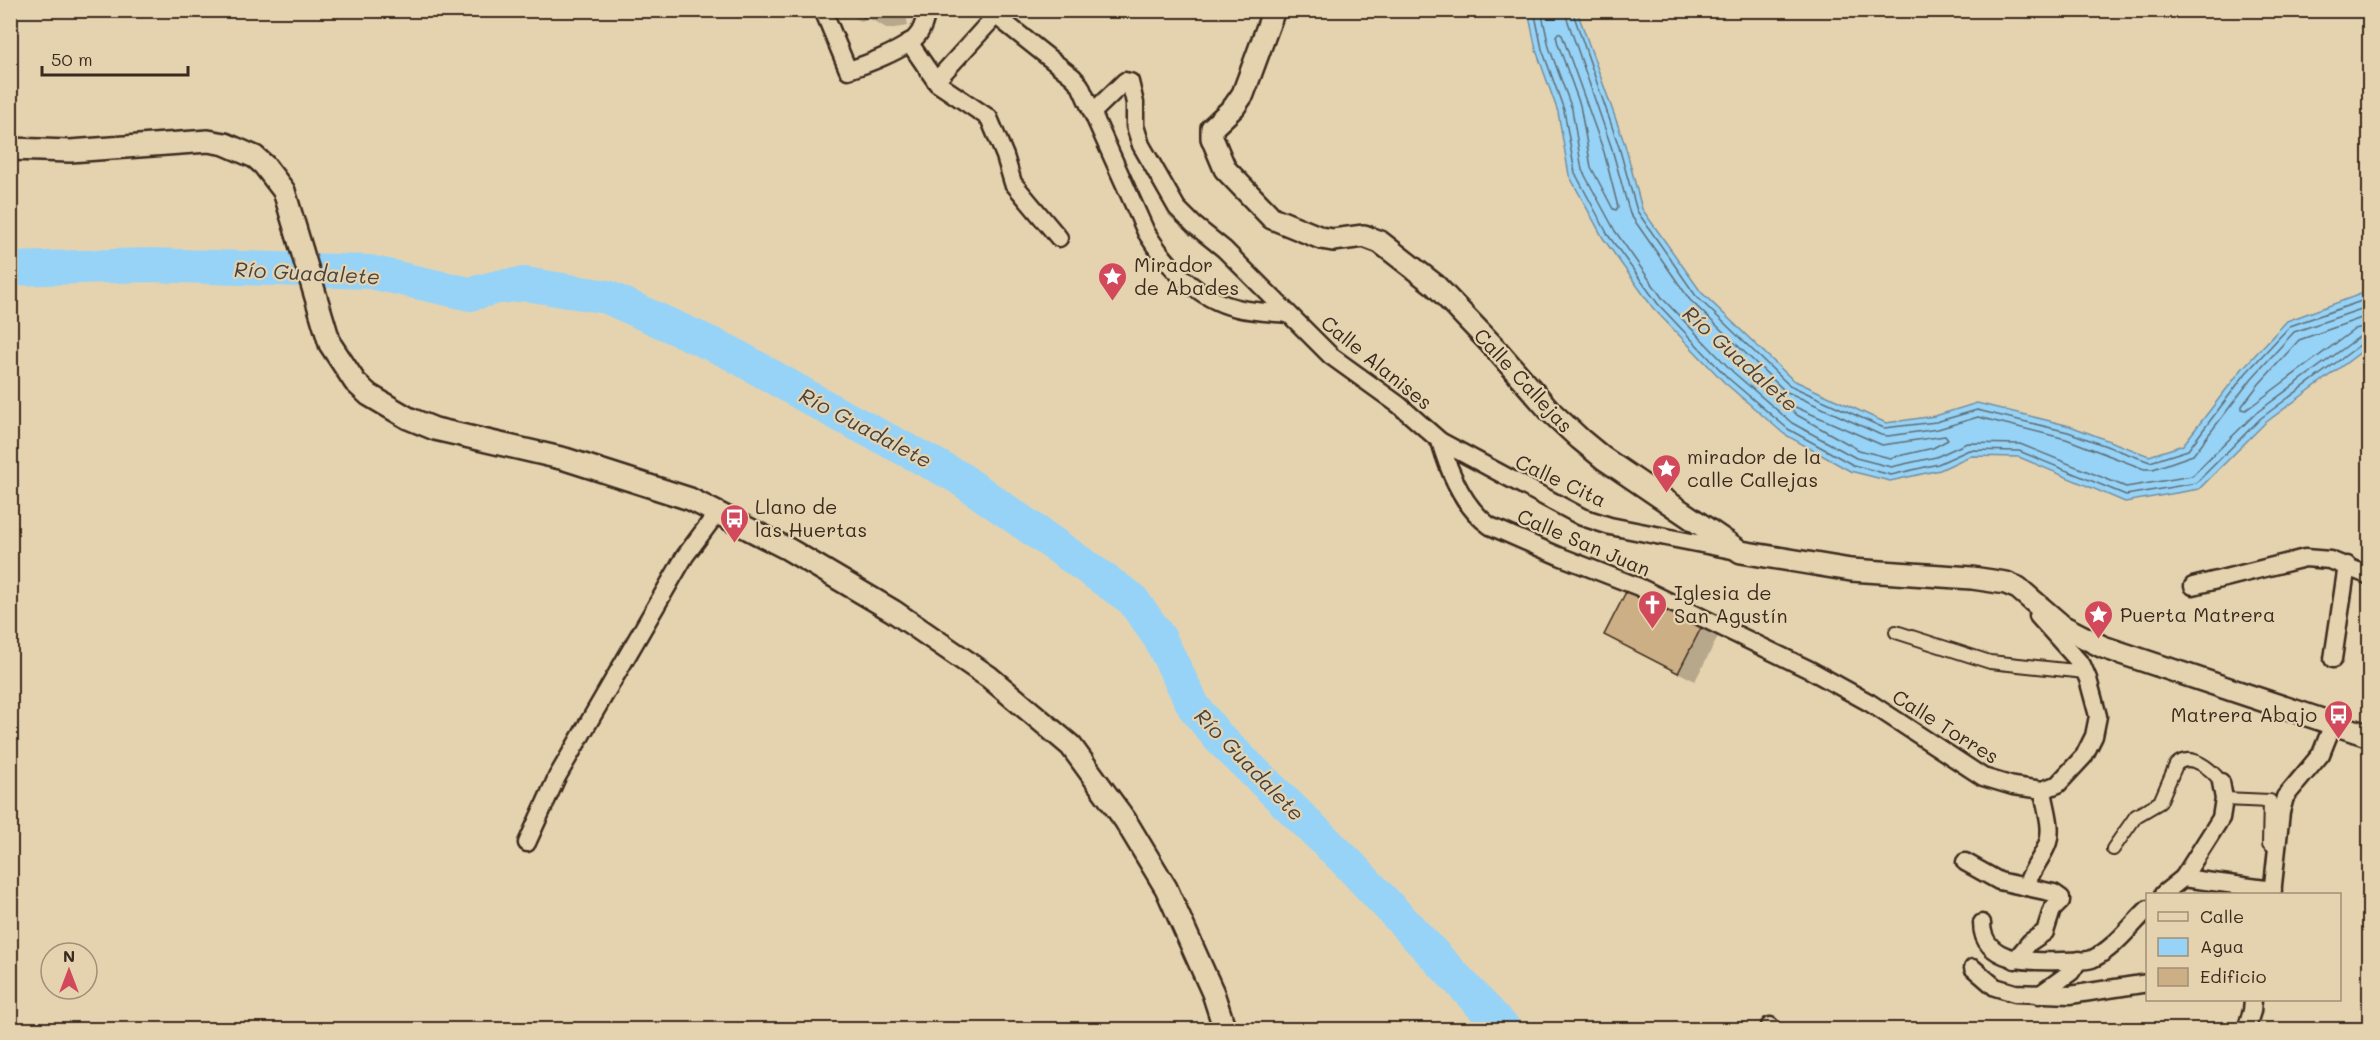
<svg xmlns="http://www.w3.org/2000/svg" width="2380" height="1040" viewBox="0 0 2380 1040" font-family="Mali,sans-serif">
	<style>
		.water { fill: #96d3f7; stroke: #728fa0; stroke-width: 1.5 }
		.shadow { fill: #0003 }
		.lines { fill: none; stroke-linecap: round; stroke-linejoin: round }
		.shore { stroke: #5f6e75; stroke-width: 1.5 }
		.river { stroke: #96d3f7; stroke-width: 34 }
		.building { fill: #cdaf85; stroke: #3b2a1e; stroke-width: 1.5 }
		.pedestrian-casing { stroke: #3b2a1e; stroke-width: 16 }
		.minor-casing { stroke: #3b2a1e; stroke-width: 21 }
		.tertiary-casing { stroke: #3b2a1e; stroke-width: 26 }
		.pedestrian { stroke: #e5d3b0; stroke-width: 12 }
		.minor { stroke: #e5d3b0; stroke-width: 16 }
		.tertiary { stroke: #e5d3b0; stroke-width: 21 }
		.labels { text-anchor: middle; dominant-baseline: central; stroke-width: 4.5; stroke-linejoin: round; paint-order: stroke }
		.poi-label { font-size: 20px; fill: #3b2a1e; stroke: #e5d3b0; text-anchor: start }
		.street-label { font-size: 20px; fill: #3b2a1e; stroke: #e5d3b0 }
		.water-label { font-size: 21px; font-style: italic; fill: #49433f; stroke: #e5d3b0 }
	</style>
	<rect width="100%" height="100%" fill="#e5d3b0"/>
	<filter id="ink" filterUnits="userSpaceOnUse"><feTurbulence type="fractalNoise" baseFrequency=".0167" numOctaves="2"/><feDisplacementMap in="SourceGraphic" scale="12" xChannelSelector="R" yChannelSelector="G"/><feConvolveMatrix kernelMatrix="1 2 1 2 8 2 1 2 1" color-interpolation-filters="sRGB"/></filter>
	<g filter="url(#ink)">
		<polygon class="water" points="1528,11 1577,11 1625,145 1642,209 1701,292 1793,380 1886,423 1935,416 1977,403 2070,426 2149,456 2183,445 2242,369 2287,321 2369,291 2369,346 2265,423 2199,489 2125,502 2019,457 1970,456 1940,470 1890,481 1850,471 1784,434 1724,382 1653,308 1603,238 1569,175 1558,112 1536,50"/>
		<g class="shadow">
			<polygon points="843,10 926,10 906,14 908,26 888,29 870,19 860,21"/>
			<polygon points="1702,626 1719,635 1695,681 1623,644"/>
		</g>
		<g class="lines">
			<g class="shore">
				<polyline points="1534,10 1542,49 1564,110 1575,173 1608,235 1658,304 1728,378 1788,429 1853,465 1891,475 1938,464 1969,450 2019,451 2126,495 2196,483 2261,418 2364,342 2370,341"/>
				<polyline points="1541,10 1549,47 1572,109 1582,170 1615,231 1663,299 1733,372 1792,423 1856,458 1891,467 1936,457 1967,443 2020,444 2126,487 2192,476 2256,413 2359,337 2370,334"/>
				<polyline points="1564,10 1612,149 1630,214 1690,300 1785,391 1881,435 1888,436 1938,429 1978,417 2066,439 2144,469 2153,469 2193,455 2252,378 2294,332 2370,306"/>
				<polyline points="1572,10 1619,147 1637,211 1696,296 1789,385 1884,428 1936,422 1977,410 2068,432 2150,462 2188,450 2246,373 2290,326 2370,298"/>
				<polygon points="1558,33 1562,35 1604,152 1618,207 1616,210 1613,209 1591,167 1580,105 1558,44 1556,36"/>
				<polyline points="2370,315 2299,340 2259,384 2242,406 2242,409 2246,410 2355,329 2370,325"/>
				<polygon points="1793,406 1882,445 1945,436 1948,440 1933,448 1890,458 1859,450 1797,415 1792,410"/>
			</g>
			<polyline class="river" points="10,269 148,265 370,272 470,294 498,287 525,284 607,297 729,352 836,413 958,477 1132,599 1159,637 1194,707 1218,737 1346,861 1505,1030"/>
		</g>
		<g class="building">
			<polygon points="862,10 886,10 886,13 863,17"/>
			<polygon points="1629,586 1703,624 1678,673 1604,635"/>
		</g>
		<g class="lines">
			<defs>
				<g id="pedestrian">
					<polyline points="1896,632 1990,662 2085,672"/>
					<polyline points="2224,799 2270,801 2269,844 2278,845"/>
					<path d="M2113 849 2136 816 2160 802 2176 765C2191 751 2212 770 2221 782"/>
				</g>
				<g id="minor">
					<path d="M823 10 848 70C865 65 904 50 916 37 923 30 925 19 927 10"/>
					<path d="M989 10 1073 77 1080 85 1146 232C1166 265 1197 299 1237 308 1253 312 1271 312 1288 314"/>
					<polyline points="909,42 937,83 989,118 1005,156 1013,183 1059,238"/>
					<polyline points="936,81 996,15"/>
					<polyline points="1093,112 1125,81 1130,82 1135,103 1135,126 1141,145 1177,208 1194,225 1224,249 1331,356 1399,405 1440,441 1582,517 1610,526 1737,551"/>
					<path d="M1440 441C1449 472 1463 507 1490 526L1559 556 1639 587 1810 670 1870 703 1983 777 2013 786 2043 790 2058 784 2084 756 2094 736 2098 716 2088 679 2082 665 2038 616"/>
					<polyline points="2193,586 2305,558 2330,560 2370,576"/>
					<polyline points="2333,659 2347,565"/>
					<polyline points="527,843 557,777 685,556 717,513"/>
					<polyline points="1965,862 1999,881 2054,893 2061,898 2061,901 2052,910 2045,932 2030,942 2015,960"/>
					<polyline points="2183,878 2221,818 2224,799 2221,782"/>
					<path d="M2026 887C2030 871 2041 860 2047 845 2054 828 2045 807 2043 790"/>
					<polyline points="2163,894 2183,878 2273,890"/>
					<polyline points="2272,894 2281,812 2285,797 2321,754 2333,724"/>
					<path d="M1982 923C1982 965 2036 962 2064 961 2072 960 2084 962 2092 959 2114 949 2131 925 2148 909"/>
					<polyline points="1973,968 1995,987 2015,993 2070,995 2148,983"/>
					<polyline points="2039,995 2071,972 2079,960"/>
					<polyline points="1770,1026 1773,1030"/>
					<polyline points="2246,1030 2252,1011 2253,1000"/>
				</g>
				<g id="tertiary">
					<polyline points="1274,10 1243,94 1234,107 1212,128 1212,138 1225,169 1272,218 1321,238 1333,240 1364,236 1380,242 1435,285 1495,348 1551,412 1580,439 1603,458 1741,552 1851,570 1972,578 2006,583 2018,588 2062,626 2103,647 2370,736"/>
					<polyline points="10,149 70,151 208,141 225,144 255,157 264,165 284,191 330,344 355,382 369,395 408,418 435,429 565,459 690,499 788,549 893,611 989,677 1071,746 1125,820 1166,888 1213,993 1225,1030"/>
				</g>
			</defs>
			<use href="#pedestrian" class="pedestrian-casing"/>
			<use href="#minor" class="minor-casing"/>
			<use href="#tertiary" class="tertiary-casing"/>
			<use href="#pedestrian" class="pedestrian"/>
			<use href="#minor" class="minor"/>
			<use href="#tertiary" class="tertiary"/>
		</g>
	</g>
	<defs>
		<symbol id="sight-pin" viewBox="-11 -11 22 30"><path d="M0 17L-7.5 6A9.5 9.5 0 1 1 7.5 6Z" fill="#d1495b" stroke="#e5d3b0"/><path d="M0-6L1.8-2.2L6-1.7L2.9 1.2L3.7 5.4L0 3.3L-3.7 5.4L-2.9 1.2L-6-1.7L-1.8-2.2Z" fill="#fff"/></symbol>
		<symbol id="bus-pin" viewBox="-11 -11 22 30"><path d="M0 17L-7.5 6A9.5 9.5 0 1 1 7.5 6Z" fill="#d1495b" stroke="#e5d3b0"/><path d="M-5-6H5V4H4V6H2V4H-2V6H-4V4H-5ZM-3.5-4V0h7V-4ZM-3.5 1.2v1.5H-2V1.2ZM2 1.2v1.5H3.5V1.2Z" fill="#fff"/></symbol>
		<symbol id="church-pin" viewBox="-11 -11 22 30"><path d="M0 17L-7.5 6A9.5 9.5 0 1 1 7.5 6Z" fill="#d1495b" stroke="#e5d3b0"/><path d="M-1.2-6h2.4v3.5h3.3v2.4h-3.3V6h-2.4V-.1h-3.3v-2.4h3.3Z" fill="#fff"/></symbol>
	</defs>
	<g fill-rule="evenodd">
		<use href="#sight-pin" x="1096" y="260" width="33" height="45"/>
		<use href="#sight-pin" x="1650" y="452" width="33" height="45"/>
		<use href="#bus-pin" x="718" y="502" width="33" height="45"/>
		<use href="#church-pin" x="1636" y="588" width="33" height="45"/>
		<use href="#sight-pin" x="2082" y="598" width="33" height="45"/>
		<use href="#bus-pin" x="2322" y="698" width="33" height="45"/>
	</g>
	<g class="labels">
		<g class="poi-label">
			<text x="1134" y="264">Mirador<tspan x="1134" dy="23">de Abades</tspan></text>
			<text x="1687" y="456">mirador de la<tspan x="1687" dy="23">calle Callejas</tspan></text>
			<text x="755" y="506">Llano de<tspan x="755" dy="23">las Huertas</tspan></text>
			<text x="1674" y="592">Iglesia de<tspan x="1674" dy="23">San Agustín</tspan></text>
			<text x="2120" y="614">Puerta Matrera</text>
			<text x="2317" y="714" text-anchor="end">Matrera Abajo</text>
		</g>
		<g class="street-label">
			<text transform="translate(1377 362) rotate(39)">Calle Alanises</text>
			<text transform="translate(1524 380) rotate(47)">Calle Callejas</text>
			<text transform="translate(1561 480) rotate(25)">Calle Cita</text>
			<text transform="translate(1584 542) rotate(23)">Calle San Juan</text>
			<text transform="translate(1946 726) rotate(32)">Calle Torres</text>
		</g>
		<g class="water-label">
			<text transform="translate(307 272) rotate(3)">Río Guadalete</text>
			<text transform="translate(1741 358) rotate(42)">Río Guadalete</text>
			<text transform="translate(866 427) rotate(28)">Río Guadalete</text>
			<text transform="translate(1250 764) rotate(46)">Río Guadalete</text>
		</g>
	</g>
	<rect width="2380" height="1040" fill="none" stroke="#e5d3b0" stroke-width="36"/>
	<rect x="18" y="18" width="2344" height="1004" fill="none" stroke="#3b2a1e" stroke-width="2" filter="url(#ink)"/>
	<rect x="2146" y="893" width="195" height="108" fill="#e5d3b0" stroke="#a18f76" stroke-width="1.5"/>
	<rect x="2158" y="912" width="30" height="9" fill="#e5d3b0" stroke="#a18f76" stroke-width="1.5"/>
	<text x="2200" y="923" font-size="18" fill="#3b2a1e">Calle</text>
	<rect x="2158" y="938" width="30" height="18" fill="#96d3f7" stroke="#a18f76" stroke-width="1.5"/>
	<text x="2200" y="953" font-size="18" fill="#3b2a1e">Agua</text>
	<rect x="2158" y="968" width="30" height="18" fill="#cdaf85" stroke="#a18f76" stroke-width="1.5"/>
	<text x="2200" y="983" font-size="18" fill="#3b2a1e">Edificio</text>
	<g transform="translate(69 971)"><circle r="28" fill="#e5d3b0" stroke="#a18f76" stroke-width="1.5"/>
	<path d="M0-4.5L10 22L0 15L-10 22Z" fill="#d1495b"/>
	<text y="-9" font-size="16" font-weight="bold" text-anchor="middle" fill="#3b2a1e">N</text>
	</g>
	<path d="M42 66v9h146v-9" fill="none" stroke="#3b2a1e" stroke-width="3"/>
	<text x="51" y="66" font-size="18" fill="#3b2a1e" stroke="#e5d3b0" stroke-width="4.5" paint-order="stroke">50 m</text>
</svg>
